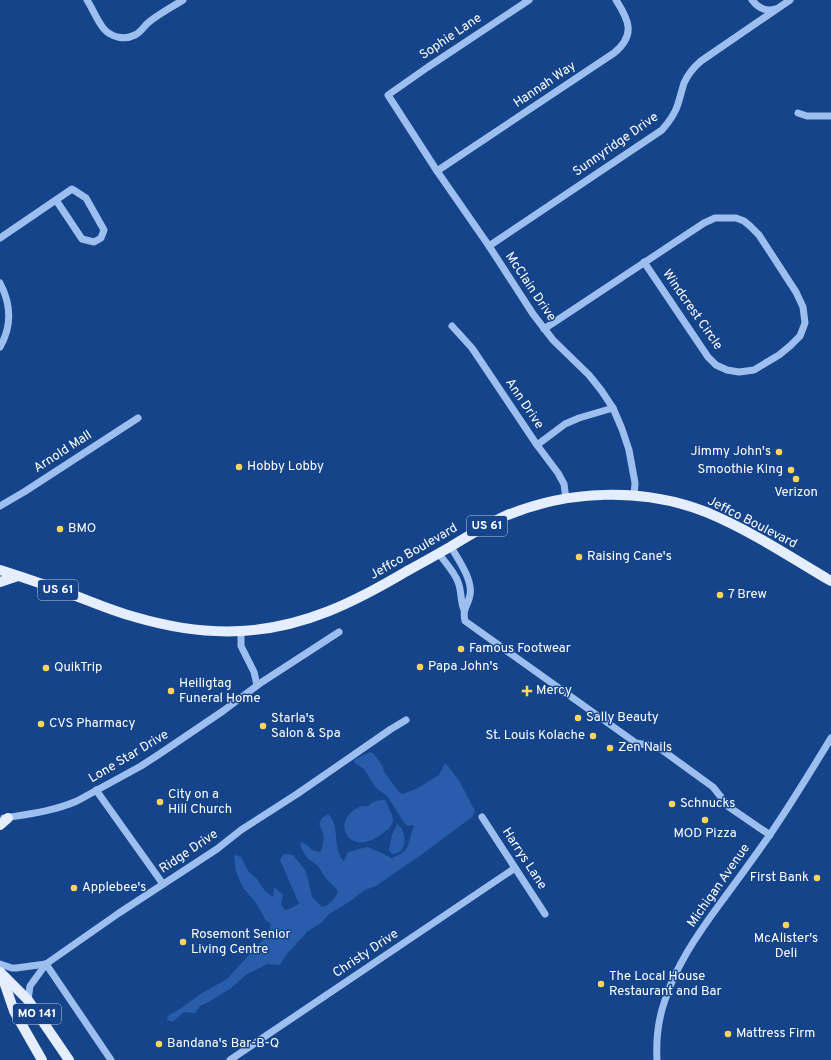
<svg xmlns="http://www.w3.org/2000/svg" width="831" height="1060" viewBox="0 0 831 1060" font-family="Overpass,sans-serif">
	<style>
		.green { fill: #275daa }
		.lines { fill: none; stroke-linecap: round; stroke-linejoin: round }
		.minor { stroke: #9dbff0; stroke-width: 7 }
		.major { stroke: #e5eeff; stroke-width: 10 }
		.poi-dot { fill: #ffd65b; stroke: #15448b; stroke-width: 1.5 }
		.labels { text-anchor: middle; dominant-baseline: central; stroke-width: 3; stroke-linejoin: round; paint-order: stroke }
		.shield { fill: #15448b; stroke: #b9c7dc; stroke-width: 1 }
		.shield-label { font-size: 12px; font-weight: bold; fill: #fff }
		.street-label { font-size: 13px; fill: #fff; stroke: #15448b }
		.poi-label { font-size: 13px; fill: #fff; stroke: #15448b; text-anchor: start }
	</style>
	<rect width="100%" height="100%" fill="#15448b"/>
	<g class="green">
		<path d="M370 752 374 754 379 761 383 767 384 772 399 792 402 794 416 789 439 775 445 763C459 777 466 794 475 811L472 817 425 852 376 886 365 890 349 902 329 914 322 922 307 932 286 955 280 965 268 964 247 974 231 988 207 1003 200 1006 195 1013 184 1012 172 1022 167 1020 168 1016 181 1008 202 993 227 979 260 943 268 936 271 924 265 919 256 903 243 888 236 872 234 855 241 857 249 872 257 879 265 891 273 897 274 887 283 895 281 905 285 910 289 909 299 904 280 860 284 854 293 855 305 870 308 879 312 897 322 907C329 906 336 898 338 891L325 877 318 866 308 859 301 848 300 842 306 844 312 850 320 852C325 842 325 834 319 824L322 818 328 814C330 816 331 817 332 819 339 832 333 851 344 861L346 856 348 852 367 847 382 853 391 858C412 852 407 842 414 826L412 825 408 826 405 824 387 796 376 788 364 769 354 762V760Z"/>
		<path d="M382 800H385C394 819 399 823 379 836 348 857 330 821 359 807 362 805 365 807 368 806 369 805 372 803 373 802 376 801 379 800 382 800Z"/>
		<path d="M397 824C408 832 408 854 392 854L389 851V849L392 835Z"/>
	</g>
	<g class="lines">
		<g class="minor">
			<path d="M87 0C93 9 97 21 104 29 112 38 125 40 135 35 141 32 144 26 149 22 159 14 172 7 183 0"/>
			<polyline points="529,0 428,67 388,95 437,171 489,246 533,314 553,340 589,375 601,390 613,408 622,429 629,450 635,483 634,496"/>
			<path d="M752 0C758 8 765 12 775 9"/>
			<polyline points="798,113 807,116 831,116"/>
			<path d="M437 171 614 53C636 35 629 20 616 0"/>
			<polyline points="0,238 72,189 86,198 104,230 101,238 94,242 82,239 56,200"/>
			<path d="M489 246 662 130C669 122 675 114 678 104 680 97 682 90 684 83 688 74 694 67 701 61L790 0"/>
			<path d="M0 283C11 304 12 326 0 347"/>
			<polyline points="452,326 472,348 537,445 558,473 564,484 566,499"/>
			<polyline points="544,329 704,223 715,218 736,218 744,221 750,226 759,235 796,292 803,307 805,323 800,336 790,346 779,355 754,370 739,372 727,370 716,365 708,357 644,262"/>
			<polyline points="537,445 565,424 579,418 613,408"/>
			<polyline points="0,506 24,492 138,418"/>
			<path d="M451 547C458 559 473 580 470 595 468 606 462 609 465 621L636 743 657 747 662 750 713 787 729 807 770 835"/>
			<path d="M439 554C445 562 455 573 458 582 462 592 460 600 464 610"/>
			<polyline points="241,631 241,646 254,672 257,685"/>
			<polyline points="96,790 163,884"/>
			<polyline points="482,817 545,914"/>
			<path d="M4 818C29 814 54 811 77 801L141 766 158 755 223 711 262 682 339 632"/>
			<polyline points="0,964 12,968 16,968 46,964"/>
			<polyline points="46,964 111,1060"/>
			<polyline points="28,1000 30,986 46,964 119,913 217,849 241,830 297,794 391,729 406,720"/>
			<polyline points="230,1060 515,868"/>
			<path d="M657 1060C656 1041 658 1021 664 1003 675 967 697 935 719 905 736 882 753 859 769 836 791 804 811 771 831 738"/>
		</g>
		<g class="major">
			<path d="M0 570C23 577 45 585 68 593 90 601 112 611 135 617 169 627 205 633 241 631 303 628 355 602 407 571 422 563 436 555 450 547 468 536 486 525 505 516 567 490 642 487 706 512 750 530 790 557 831 581"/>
			<polyline points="0,582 18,576"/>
			<polyline points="0,825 8,818"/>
			<polyline points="0,972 28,1000 69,1060"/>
			<polyline points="2,976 14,1011 42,1060"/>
		</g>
	</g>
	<g class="poi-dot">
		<circle cx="779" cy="452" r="4"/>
		<circle cx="239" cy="467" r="4"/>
		<circle cx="791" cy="470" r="4"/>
		<circle cx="796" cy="479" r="4"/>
		<circle cx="60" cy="529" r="4"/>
		<circle cx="579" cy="557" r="4"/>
		<circle cx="720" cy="595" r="4"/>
		<circle cx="461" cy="649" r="4"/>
		<circle cx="420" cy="667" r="4"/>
		<circle cx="46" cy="668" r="4"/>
		<circle cx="171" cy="691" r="4"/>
		<path d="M525 685h4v4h4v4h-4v4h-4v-4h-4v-4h4z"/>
		<circle cx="578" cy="718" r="4"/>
		<circle cx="41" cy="724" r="4"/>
		<circle cx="263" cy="726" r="4"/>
		<circle cx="593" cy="736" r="4"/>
		<circle cx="610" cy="748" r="4"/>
		<circle cx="160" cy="802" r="4"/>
		<circle cx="672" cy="804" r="4"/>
		<circle cx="705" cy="820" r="4"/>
		<circle cx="817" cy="878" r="4"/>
		<circle cx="74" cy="888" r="4"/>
		<circle cx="786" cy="925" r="4"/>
		<circle cx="183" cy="942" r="4"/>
		<circle cx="601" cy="984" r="4"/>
		<circle cx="728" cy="1034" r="4"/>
		<circle cx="159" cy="1044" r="4"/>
	</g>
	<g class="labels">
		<g class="shield">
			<rect x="467" y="516" width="40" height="20" rx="3"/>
			<rect x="38" y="580" width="40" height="20" rx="3"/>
			<rect x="13" y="1004" width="48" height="20" rx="3"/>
		</g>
		<g class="shield-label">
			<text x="487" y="526">US 61</text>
			<text x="58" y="590">US 61</text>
			<text x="37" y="1014">MO 141</text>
		</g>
		<g class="street-label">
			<text transform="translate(451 37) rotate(-34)">Sophie Lane</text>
			<text transform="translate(545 85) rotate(-34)">Hannah Way</text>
			<text transform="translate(616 145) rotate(-35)">Sunnyridge Drive</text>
			<text transform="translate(530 287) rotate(56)">McClain Drive</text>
			<text transform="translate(692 310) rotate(55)">Windcrest Circle</text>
			<text transform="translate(524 404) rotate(56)">Ann Drive</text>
			<text transform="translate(63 452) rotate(-33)">Arnold Mall</text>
			<text transform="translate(752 523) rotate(27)">Jeffco Boulevard</text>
			<text transform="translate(414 552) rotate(-30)">Jeffco Boulevard</text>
			<text transform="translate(129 757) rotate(-31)">Lone Star Drive</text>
			<text transform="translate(189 852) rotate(-34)">Ridge Drive</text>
			<text transform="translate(524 859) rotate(57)">Harrys Lane</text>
			<text transform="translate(719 886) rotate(-55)">Michigan Avenue</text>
			<text transform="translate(366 954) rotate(-34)">Christy Drive</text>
		</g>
		<g class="poi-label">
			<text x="771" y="452" text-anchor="end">Jimmy John's</text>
			<text x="247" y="467">Hobby Lobby</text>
			<text x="783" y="470" text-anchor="end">Smoothie King</text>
			<text x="796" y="493" text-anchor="middle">Verizon</text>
			<text x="68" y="529">BMO</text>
			<text x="587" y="557">Raising Cane's</text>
			<text x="728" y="595">7 Brew</text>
			<text x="469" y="649">Famous Footwear</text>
			<text x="428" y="667">Papa John's</text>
			<text x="54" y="668">QuikTrip</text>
			<text x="179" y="684">Heiligtag<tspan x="179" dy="15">Funeral Home</tspan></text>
			<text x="536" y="691">Mercy</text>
			<text x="586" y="718">Sally Beauty</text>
			<text x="271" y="719">Starla's<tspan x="271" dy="15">Salon &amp; Spa</tspan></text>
			<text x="49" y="724">CVS Pharmacy</text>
			<text x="585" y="736" text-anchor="end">St. Louis Kolache</text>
			<text x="618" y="748">Zen Nails</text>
			<text x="168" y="795">City on a<tspan x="168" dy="15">Hill Church</tspan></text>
			<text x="680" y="804">Schnucks</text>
			<text x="705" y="834" text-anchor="middle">MOD Pizza</text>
			<text x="809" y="878" text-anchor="end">First Bank</text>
			<text x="82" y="888">Applebee's</text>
			<text x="191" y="935">Rosemont Senior<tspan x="191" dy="15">Living Centre</tspan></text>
			<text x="786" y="939" text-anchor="middle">McAlister's<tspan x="786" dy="15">Deli</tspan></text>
			<text x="609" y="977">The Local House<tspan x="609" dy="15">Restaurant and Bar</tspan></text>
			<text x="736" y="1034">Mattress Firm</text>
			<text x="167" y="1044">Bandana's Bar-B-Q</text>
		</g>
	</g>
</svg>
